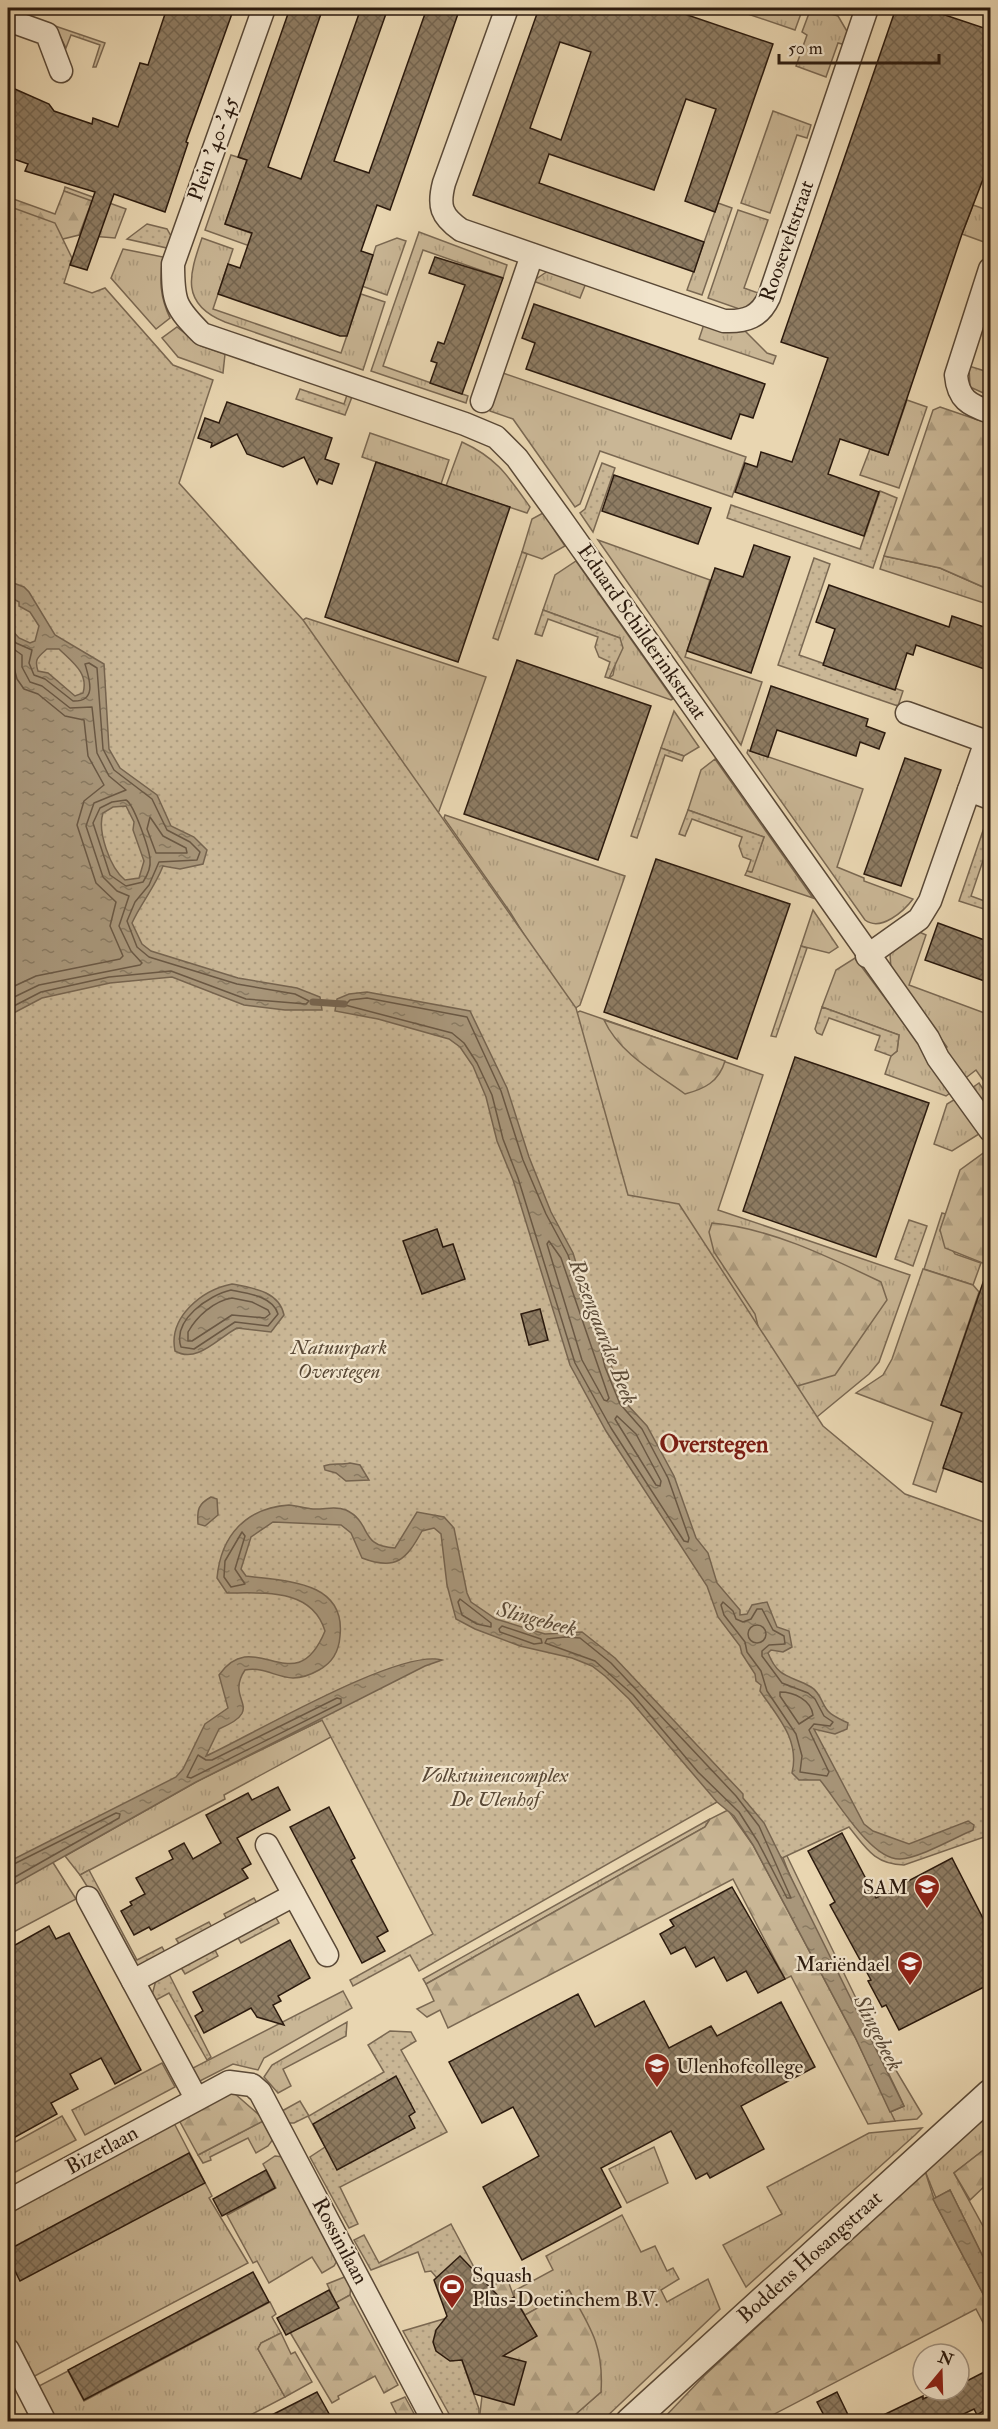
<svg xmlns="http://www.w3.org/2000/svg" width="998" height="2429" viewBox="0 0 998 2429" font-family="'IM FELL Double Pica',serif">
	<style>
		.grass { fill: url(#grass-tufts); stroke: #7a6852; stroke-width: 1.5 }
		.forest { fill: url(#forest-firs); stroke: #7a6852; stroke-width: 1.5 }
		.park { fill: url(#park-dots); stroke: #7a6852; stroke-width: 1.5 }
		.water { fill: url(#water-ripples); stroke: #76644f; stroke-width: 1.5; fill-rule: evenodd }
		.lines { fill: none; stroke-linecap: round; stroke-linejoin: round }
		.shore { stroke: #6a5844; stroke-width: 1.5 }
		.stream { stroke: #76644f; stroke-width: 7 }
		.building { fill: url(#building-cross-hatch); stroke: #2b1a0e; stroke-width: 1.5; fill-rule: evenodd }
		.minor-casing { stroke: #5a4937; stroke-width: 25 }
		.tertiary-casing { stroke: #5a4937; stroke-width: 31 }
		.minor { stroke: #f1e4cc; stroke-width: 22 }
		.tertiary { stroke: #f1e4cc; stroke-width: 28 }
		.labels { text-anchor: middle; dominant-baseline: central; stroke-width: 4.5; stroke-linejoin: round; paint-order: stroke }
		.street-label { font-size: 21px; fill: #2b1a0e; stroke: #f1e4cc }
		.park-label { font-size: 21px; font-style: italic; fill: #5a4936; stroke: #f1e4cc }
		.poi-label { font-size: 21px; fill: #2b1a0e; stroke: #f1e4cc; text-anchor: end }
		.water-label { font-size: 22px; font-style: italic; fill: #5d4c39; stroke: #f1e4cc }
		.quarter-label { font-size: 24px; font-weight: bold; fill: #7a1f14; stroke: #f1e4cc }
	</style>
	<defs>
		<pattern id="grass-tufts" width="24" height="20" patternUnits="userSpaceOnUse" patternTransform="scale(1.5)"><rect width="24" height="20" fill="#c9b695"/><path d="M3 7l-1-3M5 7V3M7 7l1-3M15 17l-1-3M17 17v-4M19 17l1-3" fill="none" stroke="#ad9c7f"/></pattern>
		<pattern id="forest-firs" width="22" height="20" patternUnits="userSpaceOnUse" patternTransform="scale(1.5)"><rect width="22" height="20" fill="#c9b695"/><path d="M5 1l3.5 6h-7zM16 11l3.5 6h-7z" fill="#ad9c7f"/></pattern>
		<pattern id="park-dots" width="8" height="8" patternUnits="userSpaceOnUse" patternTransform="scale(1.5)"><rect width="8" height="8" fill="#c9b695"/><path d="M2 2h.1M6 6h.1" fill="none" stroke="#ad9c7f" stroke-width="1.8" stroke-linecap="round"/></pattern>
		<pattern id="water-ripples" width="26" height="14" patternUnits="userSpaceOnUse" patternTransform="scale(1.5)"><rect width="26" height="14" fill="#a8967a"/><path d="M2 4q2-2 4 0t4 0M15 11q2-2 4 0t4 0" fill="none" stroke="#897a62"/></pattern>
		<pattern id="building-cross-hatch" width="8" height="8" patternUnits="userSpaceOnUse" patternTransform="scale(1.5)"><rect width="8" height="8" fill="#8e7c63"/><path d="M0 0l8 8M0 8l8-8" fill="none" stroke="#746550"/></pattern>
	</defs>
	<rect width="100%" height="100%" fill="#e9d6b1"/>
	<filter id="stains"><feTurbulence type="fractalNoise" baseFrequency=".00333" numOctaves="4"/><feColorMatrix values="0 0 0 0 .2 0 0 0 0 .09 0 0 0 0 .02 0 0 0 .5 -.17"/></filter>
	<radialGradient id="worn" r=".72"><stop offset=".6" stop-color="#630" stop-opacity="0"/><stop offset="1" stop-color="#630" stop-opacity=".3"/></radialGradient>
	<g class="grass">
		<polygon points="730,8 769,8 784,13 787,8 803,8 795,30"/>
		<polygon points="811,8 838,16 848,33 846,45 838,43 826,77 796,66 807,35 802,32"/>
		<polygon points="14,12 105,43 96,67 93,67 100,45 71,35 66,48 58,32"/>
		<polygon points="773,111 811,125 807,138 797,135 770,213 741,203"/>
		<polygon points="231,155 247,160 225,224 367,274 376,246 397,238 406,241 387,295 205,230"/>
		<polygon points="65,187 126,209 115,238 79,235 91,202 64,191"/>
		<polygon points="718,203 732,208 702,295 687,290"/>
		<polygon points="973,205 990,211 990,224 984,242 962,234"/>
		<polygon points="738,210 768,220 744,288 761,294 745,311 708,298"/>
		<polygon points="419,232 507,265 503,278 423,250 383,366 468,396 466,403 371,371"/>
		<path d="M202 238 233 249 213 309 341 353 361 294 385 302 363 370 225 322C180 304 189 275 202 238Z"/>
		<path d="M123 249 163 257C159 279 160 297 170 318L156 329 111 278Z"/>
		<polygon points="548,271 586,283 580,298 533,281"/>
		<polygon points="704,324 745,331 767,353 776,356 773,364 699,339"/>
		<polygon points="177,327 201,346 225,354 223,373 178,357 162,338"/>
		<polygon points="990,356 990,396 970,387 969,366 985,371"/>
		<polygon points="503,373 746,457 732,497 600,451 580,504 575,507 513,419 490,411"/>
		<polygon points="907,400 927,407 899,488 860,475 870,449 888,455"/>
		<polygon points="370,433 449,460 441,484 362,457"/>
		<path d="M462 442C497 458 508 476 530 507L527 513 446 486Z"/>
		<polygon points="543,513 565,546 542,559 522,552 532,519"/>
		<polygon points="598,540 710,580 685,657 762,682 741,745"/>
		<polygon points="884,556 940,568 990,590 990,605 880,569"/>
		<polygon points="576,561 673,699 671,700 609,678 613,675 620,638 543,610 555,575"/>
		<polygon points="306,618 486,677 439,811 425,842 289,629"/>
		<polygon points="674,711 699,747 684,756 661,748"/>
		<path d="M748 750 863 789 837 867 864 878V881L913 899C904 911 881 932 865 920L747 753Z"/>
		<polygon points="715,759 813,898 745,875 747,871 751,872 764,837 688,810 701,770"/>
		<polygon points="445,815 625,876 580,1005 571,1011 510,912 444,818"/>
		<polygon points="813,910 838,947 829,953 801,946"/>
		<polygon points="917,931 926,935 909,985 990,1015 990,1090 976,1070 963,1080 943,1052 947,1047 891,970 890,953"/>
		<polygon points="855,958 954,1090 946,1096 885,1074 891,1056 897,1051 899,1035 822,1007 836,970"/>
		<polygon points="478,1005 574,1014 580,1011 763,1075 718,1210 910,1275 879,1362 869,1374 789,1440"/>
		<polygon points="979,1083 990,1100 990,1112 969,1090"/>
		<polygon points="957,1098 979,1134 952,1151 934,1144 947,1104"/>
		<polygon points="942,1213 946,1214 940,1231 955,1254 981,1263 973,1285 924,1269"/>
		<polygon points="243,1706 693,1776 717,1802 711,1805 326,1726 331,1737 224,1795 225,1799 80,1875 65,1856 196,1782 322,1720"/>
		<polygon points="710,1819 705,1827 426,1984 423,1979"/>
		<path d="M771 1823 869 2025 922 2114 917 2119 895 2121 890 2112 904 2106C861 2011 801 1922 771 1823Z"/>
		<polygon points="52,1861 76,1899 8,1935 8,1888"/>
		<polygon points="343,1991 352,2008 264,2058 258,2070 233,2064 198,2082 191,2069"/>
		<polygon points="347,2022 346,2036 283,2069 291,2086 278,2093 264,2077 272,2065"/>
		<polygon points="162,2063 175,2087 85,2135 72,2110"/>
		<polygon points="990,2111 990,2145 954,2173 990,2239 990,2271 950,2190 936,2198 925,2171"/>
		<polygon points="62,2116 76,2140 8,2176 8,2146"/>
		<polygon points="265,2120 274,2138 268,2146 256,2153 248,2138 210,2157 211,2160 203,2163 198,2155"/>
		<polygon points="174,2123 212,2196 209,2198 248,2263 31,2378 8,2333 8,2213"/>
		<polygon points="922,2128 915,2135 746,2287 723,2245 782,2214 767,2187 869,2133"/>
		<polygon points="654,2147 668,2183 627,2203 609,2169"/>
		<polygon points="275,2156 284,2157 338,2259 334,2266 322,2273 312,2257 269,2283 257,2261 253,2263 227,2215 276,2188 263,2164"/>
		<polygon points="622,2215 641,2252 655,2246 667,2271 673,2268 679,2279 661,2290 667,2302 708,2279 720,2309 602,2421 568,2421 601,2392 569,2291 525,2315 514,2297 514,2291 553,2270 546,2256"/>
		<polygon points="347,2276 351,2282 350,2295 336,2303 327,2284"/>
		<polygon points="270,2302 276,2314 272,2317 281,2333 261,2343 258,2349 285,2397 239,2421 56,2421 37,2387 68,2371 84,2401"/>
	</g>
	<g class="forest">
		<polygon points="64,191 92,201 79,235 63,239 8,281 8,197 55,214"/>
		<polygon points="940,407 990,424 990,590 940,568 884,556 933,410"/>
		<path d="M604 1020 725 1061C719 1082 704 1089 685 1094 656 1073 619 1053 604 1020Z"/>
		<polygon points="989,1149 990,1151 990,1266 945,1248 940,1230 960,1170"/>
		<path d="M712 1223C770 1228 829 1257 881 1282L887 1300 835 1375 787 1389 760 1334 755 1314 714 1252 709 1232Z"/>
		<polygon points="923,1269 973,1285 979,1292 941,1405 962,1412 936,1492 913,1484 933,1422 856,1393 883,1375 892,1359"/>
		<polygon points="728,1810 753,1845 856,2039 895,2121 868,2124 791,1976 785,1979 733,1879 448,2028 440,2010 427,2017 417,2009 434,2001 426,1984 705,1827 710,1819"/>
		<polygon points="234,2093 265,2120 198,2155 179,2120 226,2095"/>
		<polygon points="990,2145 990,2181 970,2200 954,2173"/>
		<polygon points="925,2171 936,2205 990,2307 990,2336 976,2309 761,2421 660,2422 704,2376"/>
		<polygon points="507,2278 514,2297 505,2303 490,2287"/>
		<path d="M569 2290C591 2328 604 2347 601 2392L568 2421 479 2422 482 2396 525 2315Z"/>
		<polygon points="350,2295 398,2385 384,2393 375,2376 338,2396 339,2399 332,2403 288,2329"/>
		<polygon points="281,2333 291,2354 295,2352 312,2382 285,2397 258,2349 261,2343"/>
		<polygon points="405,2397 418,2421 400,2421 391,2403"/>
	</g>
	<g class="park">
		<path d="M8 206 55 223 72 258 64 283 92 293 105 288 173 365 213 380 179 483 303 620 576 1008 628 1195 679 1204 823 1426 905 1494 990 1524V1835L904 1865C874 1864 866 1848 849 1827L782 1858 724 1793 717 1802 419 1971 410 1955 353 1986 350 1980 433 1934 322 1720 8 1872Z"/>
		<polygon points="147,224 167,229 171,236 167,248 127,239"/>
		<polygon points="300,389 344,404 347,395 352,397 345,415 296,399"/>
		<polygon points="602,463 615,468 593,532 580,513 585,509"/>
		<polygon points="880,491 897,498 873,568 727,518 731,505 860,549"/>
		<polygon points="522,552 527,554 498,640 493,638"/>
		<polygon points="814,558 830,564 799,655 903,691 898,706 778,665"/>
		<polygon points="543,610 620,638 623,648 609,678 605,677 610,662 599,657 595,647 598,637 548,619 542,636 535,634"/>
		<polygon points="661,748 684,756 682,761 665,755 637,838 631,836"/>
		<polygon points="688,810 764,837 752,872 747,871 751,860 743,857 739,846 742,837 692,819 685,836 679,834"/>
		<polygon points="989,813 990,840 971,896 990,903 990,911 959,901"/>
		<polygon points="801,946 807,948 776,1037 771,1036"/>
		<polygon points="822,1007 899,1035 897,1051 891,1056 875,1050 880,1036 829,1018 822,1035 817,1033 815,1029"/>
		<polygon points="909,1220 927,1226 913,1266 895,1259"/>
		<polygon points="89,1870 137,1960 162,1947 166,1954 138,1968 80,1875"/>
		<polygon points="254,1898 258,1905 228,1921 224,1914"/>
		<polygon points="275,1916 279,1923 241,1943 237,1936"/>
		<polygon points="209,1922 213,1929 181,1947 176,1939"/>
		<polygon points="214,1948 218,1956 185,1974 180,1966"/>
		<polygon points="168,1972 211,2057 207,2060 169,1993 156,2000 152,1995 156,1980"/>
		<polygon points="390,2031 411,2032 416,2041 401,2050 447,2132 340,2187 358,2224 349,2228 310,2157 325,2147 308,2116 294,2123 285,2123 282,2111 300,2101 309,2116 384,2072 368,2045"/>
		<polygon points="451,2224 477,2273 437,2278 431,2271 425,2272 418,2252 371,2270 354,2240 364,2235 379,2263"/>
		<polygon points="447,2318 479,2409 479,2421 453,2421 403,2331"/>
	</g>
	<g class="water">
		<path d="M8 581 24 587 29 592 55 635 104 664 109 749 120 768 157 795 171 826 194 837 207 850 203 864 180 869 163 866C155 887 141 903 132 923L142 944 151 951 238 978 297 988 320 997 322 1010H285L244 1005 172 977 110 983 42 998 8 1016V626L19 638 30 643 35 641 39 626 30 612 19 606V602L8 596ZM47 649H59C72 662 89 673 83 693L75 696 48 673 38 671C34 659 38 657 47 649ZM126 806 134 822 133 830 144 861 139 878 125 880C110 868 97 831 103 813L113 807Z"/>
		<path d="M367 992 470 1011 507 1088 529 1157 551 1212 573 1253 589 1305 601 1328 611 1365 625 1402 647 1426 674 1476 696 1538 708 1553 717 1583 740 1610V1615L747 1614 752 1605 767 1602 777 1627 789 1631 792 1647 783 1652 771 1650 768 1653C779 1680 791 1675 811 1687 821 1693 821 1703 828 1711 832 1716 842 1720 848 1723L847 1729 835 1734 814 1729 864 1824 873 1831 909 1844 968 1821 974 1825 973 1830C954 1838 920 1858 900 1859 871 1860 836 1799 820 1780H799L792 1773C800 1740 778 1717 760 1691L761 1685 756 1681 755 1674 742 1654 740 1646 718 1617 707 1586 606 1431 570 1365 513 1180 497 1141 486 1097 473 1066 460 1047 449 1039 378 1019 335 1011 337 999 349 994Z"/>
		<path d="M232 1284C253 1288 279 1291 284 1315L271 1332 237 1328C218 1338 197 1364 175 1351 168 1317 202 1290 232 1284Z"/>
		<path d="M350 1463 360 1465 369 1480 346 1481 336 1473 325 1470 324 1466C332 1463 341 1465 350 1463Z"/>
		<path d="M211 1497 217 1499 218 1515 205 1526 198 1524C197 1510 198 1504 211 1497Z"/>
		<path d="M289 1505C297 1506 305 1508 313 1509 325 1510 334 1505 346 1510 373 1523 358 1546 395 1548L417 1512 444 1517 454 1528 467 1593 471 1602 496 1619 545 1634 582 1632 615 1658 743 1794V1798L764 1823 904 2106 890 2112 856 2039 753 1845 734 1816 717 1802 629 1699 605 1676 592 1666 572 1658 520 1646 475 1629 456 1619 447 1585 441 1534 434 1528 422 1531C406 1560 396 1571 362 1558L351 1533 341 1525 273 1522 251 1537 241 1569 246 1576C286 1581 346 1581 340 1636 339 1651 332 1663 319 1670 284 1690 273 1665 245 1670 224 1701 268 1708 219 1729L206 1756C252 1735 399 1648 442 1660L425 1666 196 1782 8 1888V1862L176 1777 183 1769 205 1724 228 1708 219 1675C255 1624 295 1704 325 1631 312 1588 265 1593 227 1593L217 1578C221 1535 246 1508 289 1505Z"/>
		<polygon points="950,2190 990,2271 990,2307 933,2199"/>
	</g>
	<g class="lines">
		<g class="shore">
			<path d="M8 635 16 643 32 650 29 663 34 675 45 679 73 701C98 702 89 678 85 664L89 663 97 668 103 749 114 770 152 799 167 830 190 842 200 852 197 860 159 862 149 885 135 902 127 921 137 947 149 957 237 984 295 994 309 1001 306 1004 246 999 171 971 109 977 41 992 8 1009"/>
			<polyline points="8,645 22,655 22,667 30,682 42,686 70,708 92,707 97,753 109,776 126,790 94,803 86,826 103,877 117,891 129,896 119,926 131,951 142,963 140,965 39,985 8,1000"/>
			<polyline points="8,657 12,660 17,679 24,689 38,694 65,716 84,720 88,756 104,785 84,801 77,825 96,883 116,902 110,926 123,956 120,959 36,976 8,989"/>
			<path d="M126 800C134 804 149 849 150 859 151 867 147 876 143 882L126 886 110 875 93 823 100 808 112 802Z"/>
			<polygon points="150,817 163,836 186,848 187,853 156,853 147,829"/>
			<polygon points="367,998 467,1017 501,1091 523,1160 546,1214 568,1255 584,1307 596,1330 605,1367 620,1404 642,1429 668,1478 689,1538 688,1542 684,1541 611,1428 575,1363 518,1178 503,1139 492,1095 477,1063 464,1043 452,1033 345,1005 350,1000"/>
			<polygon points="549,1241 561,1258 609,1398 607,1401 604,1400 582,1360 547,1244"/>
			<path d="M231 1290C246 1293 273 1296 278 1314L268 1326 235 1322 194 1349 181 1347C172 1320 209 1295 231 1290Z"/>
			<path d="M232 1298 252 1302 268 1310 270 1314 265 1318 232 1315 192 1341H188V1332C197 1316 214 1301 232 1298Z"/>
			<polygon points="617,1416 636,1434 661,1481 660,1486 656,1485 618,1424 615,1419"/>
			<polygon points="242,1532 245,1536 235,1569 245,1584 231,1587 224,1577 225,1561"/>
			<polygon points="460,1599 491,1623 491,1627 477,1624 462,1615 458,1602"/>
			<polygon points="723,1602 733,1611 736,1619 743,1622 751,1619 757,1609 762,1609 773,1630 784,1636 785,1644 769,1645 762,1651 762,1656 782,1683 808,1693 815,1699 824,1716 833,1722 830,1726 814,1724 809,1730 829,1772 827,1776 800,1772 802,1756 796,1734 767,1691 761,1671 747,1652 745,1642 724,1615 721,1605"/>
			<circle cx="757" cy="1634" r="9"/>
			<polygon points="502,1626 541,1639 542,1643 534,1644 500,1632 499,1629"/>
			<polygon points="565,1637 580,1638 611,1663 736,1796 759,1826 791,1898 787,1898 758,1842 739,1812 698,1772 633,1695 595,1661 545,1643 547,1639"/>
			<path d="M780 1692C794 1692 811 1700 813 1715L799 1724 780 1696Z"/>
			<polygon points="337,1698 341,1699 341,1703 191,1778 187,1777 198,1755 206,1760 212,1760"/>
			<polyline points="8,1867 116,1813 120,1814 119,1818 8,1881"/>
		</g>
		<polyline class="stream" points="313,1002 344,1004"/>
	</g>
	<g class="building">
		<polygon points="167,8 234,8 186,142 188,143 165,212 114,194 87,270 70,265 95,192 25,171 28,164 8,157 8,86 49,104 54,111 92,124 93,118 118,127 140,63 148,65"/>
		<polygon points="290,8 323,8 268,167 301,179 361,8 388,8 334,161 369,173 427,8 460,8 390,210 377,205 361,251 373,255 347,336 340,336 218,294 228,264 240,268 252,233 225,224 247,160 238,157"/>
		<path d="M539 8H667L773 44 715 212 685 201 716 109 686 99 654 190 549 154 539 183 704 242 694 272 473 195ZM560 42 591 52 561 140 530 128Z"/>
		<polygon points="896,8 924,8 990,30 990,161 962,234 888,455 840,439 828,474 879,492 864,536 735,492 745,463 757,467 761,452 792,462 828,358 781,342"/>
		<polygon points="435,257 503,278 462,394 430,383 437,363 431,361 438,342 444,344 465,285 429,273"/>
		<polygon points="534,304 765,384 753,418 740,414 731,439 526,369 535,343 522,338"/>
		<polygon points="227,402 332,438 325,459 339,464 332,484 319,479 317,484 304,457 283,467 247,454 237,434 211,447 212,443 198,438 205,418 219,423"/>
		<polygon points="376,462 510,507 458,662 325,617"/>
		<polygon points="614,475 711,508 698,544 602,511"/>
		<polygon points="754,545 790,557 751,673 687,651 715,568 743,577"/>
		<polygon points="829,585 949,627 952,616 990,629 990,671 916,645 913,655 907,653 895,690 823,665 835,629 816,622"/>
		<polygon points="517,660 651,706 598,860 464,814"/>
		<polygon points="771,686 868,719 866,726 885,733 879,749 860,742 856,756 777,730 768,757 750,751"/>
		<polygon points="905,758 941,770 901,886 864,874"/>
		<polygon points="656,859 790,904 737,1059 604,1012"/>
		<polygon points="938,923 990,942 990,983 925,960"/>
		<polygon points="795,1057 929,1103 876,1257 743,1211"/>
		<polygon points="437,1229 443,1247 453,1244 465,1279 422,1294 403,1241"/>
		<polygon points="988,1268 990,1269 990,1485 943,1468 962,1413 941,1405"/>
		<polygon points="540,1309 548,1340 529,1345 521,1314"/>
		<polygon points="278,1787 290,1810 237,1838 251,1864 242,1869 248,1878 151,1930 149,1927 134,1935 121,1911 132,1905 130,1902 145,1894 136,1878 173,1859 169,1851 184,1843 193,1859 221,1843 206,1815 248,1793 252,1800"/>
		<polygon points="329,1807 355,1858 351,1860 388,1931 377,1937 385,1951 362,1963 290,1827"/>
		<polygon points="842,1833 876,1898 952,1858 990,1932 990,1984 899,2030 886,2005 882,2007 868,1981 871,1980 830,1905 835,1902 808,1851"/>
		<polygon points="732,1887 785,1979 758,1993 746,1971 727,1981 714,1957 696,1967 685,1947 671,1954 660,1934 674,1926 670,1920"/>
		<polygon points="49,1926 56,1939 69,1933 141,2070 115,2084 101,2058 70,2074 78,2089 51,2103 57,2114 8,2141 8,1949"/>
		<polygon points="290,1940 310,1978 278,1996 281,2001 273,2005 284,2025 257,2017 251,2008 204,2033 195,2016 203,2011 193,1992"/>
		<polygon points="578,1994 595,2027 644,2001 669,2048 711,2026 717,2036 781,2002 815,2067 741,2106 764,2149 710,2178 707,2173 696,2179 671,2131 601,2168 621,2207 522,2260 483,2187 539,2156 513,2107 482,2123 449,2062"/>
		<polygon points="396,2076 415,2112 409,2116 415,2128 337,2170 313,2124"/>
		<polygon points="189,2153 205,2183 20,2281 8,2257 8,2250"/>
		<polygon points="266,2170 275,2188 222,2216 213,2199"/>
		<polygon points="460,2256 505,2303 514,2297 537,2336 503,2356 526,2362 514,2405 474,2394 462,2360 450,2361 436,2351 433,2342 436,2330 447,2316 434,2280"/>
		<polygon points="253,2272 269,2302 84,2400 68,2370"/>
		<polygon points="329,2290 339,2308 286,2335 277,2318"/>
		<polygon points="990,2369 990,2407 977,2415 974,2409 949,2421 871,2421 923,2396 923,2399 938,2392 939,2395 949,2390 959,2390 959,2385"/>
		<polygon points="317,2392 333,2421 260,2421"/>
		<polygon points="837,2392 851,2421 827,2421 817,2402"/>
	</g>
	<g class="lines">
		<defs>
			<g id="minor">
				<path d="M264 8 173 264C173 302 175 307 202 334L465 424 496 437 517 458 561 519 928 1038 938 1058 990 1130"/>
				<path d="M507 8 444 183C438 206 441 216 461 230L724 321C746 322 760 317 769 297L867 8"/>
				<polyline points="8,20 47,34 61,71"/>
				<path d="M990 269 956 375C958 399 969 405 990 412"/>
				<polyline points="482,401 532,255"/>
				<polyline points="907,713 990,743"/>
				<polyline points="969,790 986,741"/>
				<polyline points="867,956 919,919 930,901 969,790 990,798"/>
				<polyline points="267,1845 327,1955"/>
				<polyline points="88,1898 196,2098"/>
				<polyline points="133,1981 294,1895"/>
				<polyline points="8,2201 229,2082 252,2085 260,2092 434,2422"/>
				<polyline points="8,2350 45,2422"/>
			</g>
			<polyline id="tertiary" points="630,2422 990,2094"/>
		</defs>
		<use href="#minor" class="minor-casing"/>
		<use href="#tertiary" class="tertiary-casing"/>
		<use href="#minor" class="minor"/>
		<use href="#tertiary" class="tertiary"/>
	</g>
	<defs>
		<symbol id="school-pin" viewBox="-11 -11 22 30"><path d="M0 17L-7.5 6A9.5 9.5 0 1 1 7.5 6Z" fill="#8f2418" stroke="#f1e4cc"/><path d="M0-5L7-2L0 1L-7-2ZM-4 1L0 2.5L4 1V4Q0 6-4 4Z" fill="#fff"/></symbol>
		<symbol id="stadium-pin" viewBox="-11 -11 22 30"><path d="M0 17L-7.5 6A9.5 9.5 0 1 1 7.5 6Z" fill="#8f2418" stroke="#f1e4cc"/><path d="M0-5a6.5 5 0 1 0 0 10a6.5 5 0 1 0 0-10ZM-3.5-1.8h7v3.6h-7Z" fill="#fff"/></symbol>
	</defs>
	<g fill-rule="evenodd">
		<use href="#school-pin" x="912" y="1872" width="30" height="40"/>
		<use href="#school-pin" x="895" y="1949" width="30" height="40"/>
		<use href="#school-pin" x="642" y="2051" width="30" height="40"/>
		<use href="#stadium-pin" x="437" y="2272" width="30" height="40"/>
	</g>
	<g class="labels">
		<g class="street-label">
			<text transform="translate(213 149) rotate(-70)">Plein '40-'45</text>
			<text transform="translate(787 241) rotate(-71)">Rooseveltstraat</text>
			<text transform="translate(642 632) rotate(55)">Eduard Schilderinkstraat</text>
			<text transform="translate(102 2150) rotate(-29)">Bizetlaan</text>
			<text transform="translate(340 2241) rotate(62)">Rossinilaan</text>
			<text transform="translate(810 2257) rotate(-42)">Boddens Hosangstraat</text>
		</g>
		<g class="park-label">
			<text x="339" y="1347">Natuurpark<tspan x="339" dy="24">Overstegen</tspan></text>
			<text x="495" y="1775">Volkstuinencomplex<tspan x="495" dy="24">De Ulenhof</tspan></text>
		</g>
		<g class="poi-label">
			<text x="908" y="1887">SAM</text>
			<text x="890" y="1964">Mariëndael</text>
			<text x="676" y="2066" text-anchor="start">Ulenhofcollege</text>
			<text x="472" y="2275" text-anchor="start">Squash<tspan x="472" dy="24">Plus-Doetinchem B.V.</tspan></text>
		</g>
		<g class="water-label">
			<text transform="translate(603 1332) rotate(69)">Rozengaardse Beek</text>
			<text transform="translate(537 1619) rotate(15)">Slingebeek</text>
			<text transform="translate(878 2033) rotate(63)">Slingebeek</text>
		</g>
		<g class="quarter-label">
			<text x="714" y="1444">Overstegen</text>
		</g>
	</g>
	<rect width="998" height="2429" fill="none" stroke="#e9d6b1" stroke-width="30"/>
	<rect x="9" y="9" width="980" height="2411" fill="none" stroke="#2b1a0e" stroke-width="3"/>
	<rect x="15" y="15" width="968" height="2399" fill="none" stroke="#2b1a0e" stroke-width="1.5"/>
	<g transform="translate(941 2372) rotate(19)"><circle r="28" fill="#f1e4cc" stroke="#a29380" stroke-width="1.5"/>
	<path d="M0-4.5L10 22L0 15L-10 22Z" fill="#8f2418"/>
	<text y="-9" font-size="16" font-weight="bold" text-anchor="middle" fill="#2b1a0e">N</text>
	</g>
	<path d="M779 54v9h160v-9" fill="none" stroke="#2b1a0e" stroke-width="3"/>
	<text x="788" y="54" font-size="18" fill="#2b1a0e" stroke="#f1e4cc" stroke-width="4.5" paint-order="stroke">50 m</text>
	<rect width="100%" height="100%" filter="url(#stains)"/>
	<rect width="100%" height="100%" fill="url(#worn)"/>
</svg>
